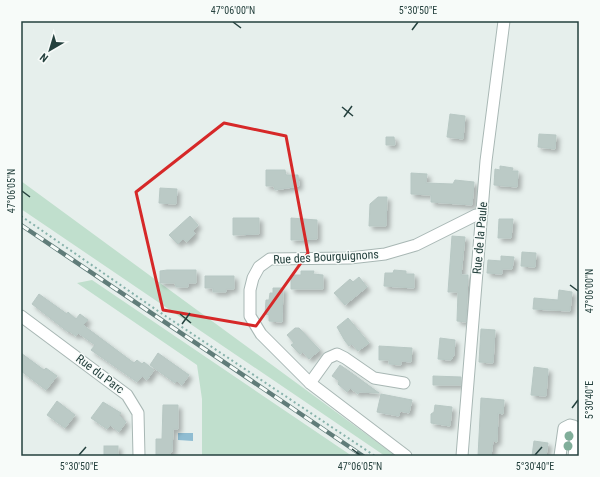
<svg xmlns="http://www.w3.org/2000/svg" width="600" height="477" viewBox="0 0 600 477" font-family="'Roboto Condensed',sans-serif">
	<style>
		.green { fill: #c0dfcd }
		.water { fill: #90bdd2 }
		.building { fill: #bbcac6; stroke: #b8c8c4; filter: url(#shadow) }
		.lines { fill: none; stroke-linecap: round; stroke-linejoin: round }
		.street-casing { stroke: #a8b7b4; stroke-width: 13 }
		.path { stroke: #87b2ab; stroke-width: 2; stroke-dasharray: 2 3; stroke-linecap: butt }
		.street { stroke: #fff; stroke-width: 11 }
		.rail-casing { stroke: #607c79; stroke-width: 4.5 }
		.rail { stroke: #f7fbf9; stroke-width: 3; stroke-dasharray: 9; stroke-linecap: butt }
		.tree { fill: #81ae9a }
		.marked { fill: none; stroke: #d62828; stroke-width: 3; stroke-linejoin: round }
		.ticks { fill: none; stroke: #25413e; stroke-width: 1.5 }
		.labels { text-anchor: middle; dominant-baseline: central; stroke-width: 3; stroke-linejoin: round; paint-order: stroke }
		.street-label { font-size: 12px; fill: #25413e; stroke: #f7fbf9 }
		.neatline { fill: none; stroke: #25413e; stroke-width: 1.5 }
		.ticks-label { font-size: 10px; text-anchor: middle; fill: #25413e }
	</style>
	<defs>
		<filter id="shadow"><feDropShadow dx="3.5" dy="3.5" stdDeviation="2" flood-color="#0004"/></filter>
	</defs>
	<rect width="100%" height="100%" fill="#e6efec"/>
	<g class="green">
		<polygon points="21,181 396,456 385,456 27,213 21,209"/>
		<polygon points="92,280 352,456 202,456 202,399 197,365 77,283"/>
	</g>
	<polygon class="water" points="178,433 193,433 193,441 178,440"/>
	<g class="building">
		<polygon points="450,114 465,116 463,139 447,137"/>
		<polygon points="539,134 556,135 555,149 538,147"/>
		<polygon points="386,137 394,137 395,145 386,145"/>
		<polygon points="500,166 513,168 512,171 518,171 517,187 494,185 495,169 500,170"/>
		<polygon points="266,170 285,170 286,175 298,175 299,186 275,190 274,186 266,186"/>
		<polygon points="411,173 427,174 426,183 453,184 455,180 474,182 472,205 431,202 431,195 411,194"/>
		<polygon points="160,188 177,189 176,204 159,203"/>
		<polygon points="378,197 387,197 386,226 369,226 370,204"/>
		<polygon points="190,216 198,225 193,231 195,234 187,242 183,239 178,244 169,235"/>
		<polygon points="233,218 259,218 259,234 233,235"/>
		<polygon points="291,218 317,220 317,239 291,240"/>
		<polygon points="499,219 513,219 511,238 498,238"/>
		<polygon points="452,236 465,237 461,275 468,275 466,322 457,321 458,292 448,292"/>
		<polygon points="522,252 536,253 535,267 521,266"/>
		<polygon points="501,256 514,257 512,269 502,269 502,274 487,273 488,260 501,261"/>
		<polygon points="167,270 196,270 196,283 188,283 188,287 176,287 175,283 160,283 160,271"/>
		<polygon points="394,270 406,271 406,274 414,274 414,288 384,286 385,273 393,273"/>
		<polygon points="301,271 314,271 313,274 323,275 323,289 291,289 291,275 301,275"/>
		<polygon points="205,276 234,276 234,289 226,289 226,292 213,292 213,288 205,288"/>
		<polygon points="359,277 367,287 345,305 334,293 350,279 353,282"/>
		<polygon points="273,288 283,288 282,322 269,321 269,315 265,314 266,300 269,300 270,293 273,293"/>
		<polygon points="559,290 572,292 570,311 533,309 534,298 558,300"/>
		<polygon points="39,294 67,314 68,312 76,319 80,314 88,320 83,325 134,363 137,360 142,364 144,362 154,370 147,380 142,376 137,382 91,350 95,345 78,333 76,336 69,331 68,332 32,304"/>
		<polygon points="348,318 369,343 358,351 352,344 349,346 345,341 337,327"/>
		<polygon points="295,328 299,328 320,350 309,359 303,352 300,354 291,345 294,343 287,335"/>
		<polygon points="481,329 495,330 493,363 479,362"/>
		<polygon points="440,338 455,340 454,355 451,360 438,359"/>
		<polygon points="379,346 412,348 411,362 401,361 401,365 389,364 389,360 379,360"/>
		<polygon points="21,353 44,370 46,368 57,376 46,390 21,371"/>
		<polygon points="158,353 189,375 182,385 177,381 175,383 150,365"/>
		<polygon points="340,365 353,374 379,393 359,392 358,394 350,388 347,392 338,384 339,381 332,376"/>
		<polygon points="534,367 548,369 546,396 531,395"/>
		<polygon points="433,376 461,377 461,385 433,385"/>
		<polygon points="381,394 412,400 409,413 400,411 399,416 377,412"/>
		<polygon points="481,398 504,400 503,414 498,413 497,442 493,441 491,456 478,456"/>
		<polygon points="57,401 75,415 65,428 47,415"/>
		<polygon points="103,402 121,413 119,415 126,422 119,432 110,425 107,429 91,418"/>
		<polygon points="163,405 178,405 178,429 173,429 172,452 170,452 170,456 156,456 156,439 162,439"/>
		<polygon points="435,405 452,407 450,426 431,423 431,414 434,412"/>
		<polygon points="534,441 548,443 546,456 532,456"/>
		<rect x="104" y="446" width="14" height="10"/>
	</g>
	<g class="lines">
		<defs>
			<g id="street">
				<polyline points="21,316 127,395 138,413 139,456"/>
				<polyline points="310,383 328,358 337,354 345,358 374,378 404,383"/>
				<polyline points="406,456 310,383 261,334 250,316 250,290 253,278 259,267 270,259 350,258 385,254 416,245 476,215 481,216"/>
				<polyline points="462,456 486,161 504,21"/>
				<polyline points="560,456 564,428 570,425 574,426 577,430 574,456"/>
			</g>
		</defs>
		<use href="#street" class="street-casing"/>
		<polyline class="path" points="21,216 158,311 375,456"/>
		<use href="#street" class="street"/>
		<defs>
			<polyline id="rail" points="21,225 363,456"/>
		</defs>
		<use href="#rail" class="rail-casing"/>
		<use href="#rail" class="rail"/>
	</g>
	<g class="tree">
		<circle cx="569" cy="436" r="4.5"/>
		<circle cx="568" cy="446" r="4.5"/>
	</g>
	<path class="marked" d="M224 123 286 136 308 253 256 326 163 310 136 192Z"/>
	<path class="ticks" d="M233 22 241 28M412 30 418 22M342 107 353 116M344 117 352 106M22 191 30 197M570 285 578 291M180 314 191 323M182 324 190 313M572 408 578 400M352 449 360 455M79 455 86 447M535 455 542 447"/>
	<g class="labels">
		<g class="street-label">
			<text transform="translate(480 238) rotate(-85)">Rue de la Paule</text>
			<text transform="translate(326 257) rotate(-3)">Rue des Bourguignons</text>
			<text transform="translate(100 374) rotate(37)">Rue du Parc</text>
		</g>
	</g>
	<rect width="600" height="477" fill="none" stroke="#f7fbf9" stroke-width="44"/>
	<g transform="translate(50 50) rotate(218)" stroke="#f7fbf9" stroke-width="3" paint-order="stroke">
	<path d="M0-3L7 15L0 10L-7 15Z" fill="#25413e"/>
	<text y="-6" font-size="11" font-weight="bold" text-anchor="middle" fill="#25413e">N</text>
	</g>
	<rect x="22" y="22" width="556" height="433" class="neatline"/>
	<g class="ticks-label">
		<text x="233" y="14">47°06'00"N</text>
		<text x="418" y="14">5°30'50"E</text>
		<text transform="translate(11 191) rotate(-90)" y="4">47°06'05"N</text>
		<text transform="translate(589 291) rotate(-90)" y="4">47°06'00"N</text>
		<text transform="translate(589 400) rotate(-90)" y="4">5°30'40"E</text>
		<text x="79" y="470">5°30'50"E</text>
		<text x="360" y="470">47°06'05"N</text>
		<text x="535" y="470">5°30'40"E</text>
	</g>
</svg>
